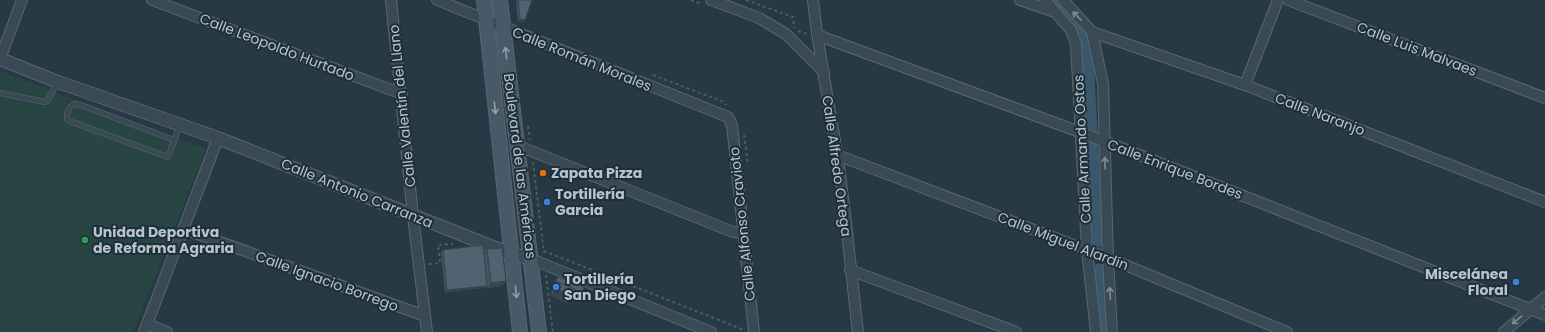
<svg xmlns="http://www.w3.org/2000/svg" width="1545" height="332" viewBox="0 0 1545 332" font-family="Poppins,sans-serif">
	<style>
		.green { fill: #284543 }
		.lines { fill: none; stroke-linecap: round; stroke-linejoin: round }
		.canal { stroke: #39586c; stroke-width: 11 }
		.service-casing { stroke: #596771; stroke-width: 6 }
		.minor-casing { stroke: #596771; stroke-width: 12 }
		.tertiary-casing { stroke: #596771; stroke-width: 14 }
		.secondary-casing { stroke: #596771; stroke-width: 16 }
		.path { stroke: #46615f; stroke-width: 2; stroke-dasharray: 3 3; stroke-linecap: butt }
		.service { stroke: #3a4a54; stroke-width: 5 }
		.minor { stroke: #3a4a54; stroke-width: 10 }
		.tertiary { stroke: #3a4a54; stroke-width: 12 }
		.secondary { stroke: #485a67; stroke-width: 14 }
		.wall { fill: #445560 }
		.shaded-wall { fill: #37454e }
		.building { fill: #4f6370; stroke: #37454e }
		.oneway { stroke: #7f8d97 }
		.oneway2 { stroke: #919fa9 }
		.food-dot { fill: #e8710a; stroke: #1f2f39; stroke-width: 1.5 }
		.shop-dot { fill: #3f7fe0; stroke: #1f2f39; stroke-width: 1.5 }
		.leisure-dot { fill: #2e9e5b; stroke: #1f2f39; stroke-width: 1.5 }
		.labels { text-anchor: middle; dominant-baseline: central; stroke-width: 4; stroke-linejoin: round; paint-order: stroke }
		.street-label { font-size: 14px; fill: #b8c4cd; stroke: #1f2f39 }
		.poi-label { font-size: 14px; font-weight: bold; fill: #b8c4cd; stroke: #1f2f39; text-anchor: start }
	</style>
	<rect width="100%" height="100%" fill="#263945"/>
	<polygon class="green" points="0,71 206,149 133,332 0,332"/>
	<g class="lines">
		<g class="canal">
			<polyline points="1054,0 1077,27 1083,39 1088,59 1098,242"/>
			<polyline points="1099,269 1103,332"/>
		</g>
		<defs>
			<g id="service">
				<polyline points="0,93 45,102 47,101 58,82"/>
				<path d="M174 140 81 105 74 104C69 107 66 113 67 119L72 122 168 157 180 125"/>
			</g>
			<g id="minor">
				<polyline points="152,0 402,94"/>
				<polyline points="391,0 413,216 427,332"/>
				<polyline points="437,0 728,117 732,125 754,332"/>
				<polyline points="711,0 759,18 786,34 824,72"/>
				<path d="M813 0C818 51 829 102 837 153 846 213 851 273 858 332"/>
				<polyline points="1020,0 1055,12"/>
				<polyline points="1045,0 1071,30 1076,44 1087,250 1096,332"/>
				<polyline points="1063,0 1092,32 1103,84 1108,258 1112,332"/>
				<polyline points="1288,0 1545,98"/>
				<polyline points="1092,32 1245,85 1545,202"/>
				<polyline points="817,35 1104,141 1545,315"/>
				<polyline points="0,59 22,0"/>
				<polyline points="1245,85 1278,0"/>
				<polyline points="516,145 733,232 743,233"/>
				<polyline points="837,155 1108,258 1287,332"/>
				<polyline points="184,229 425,316"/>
				<polyline points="531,259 711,332"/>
				<polyline points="850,270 1016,332"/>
				<polyline points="147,324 167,332"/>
				<polyline points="144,332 218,138"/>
				<polyline points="1504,332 1545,297"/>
			</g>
			<polyline id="tertiary" points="0,59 58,82 218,138 498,249 531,259"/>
			<g id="secondary">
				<polyline points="484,0 520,332"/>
				<polyline points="500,0 539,332"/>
			</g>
		</defs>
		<use href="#service" class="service-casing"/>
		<use href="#minor" class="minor-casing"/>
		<use href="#tertiary" class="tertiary-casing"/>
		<use href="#secondary" class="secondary-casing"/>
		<g class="path">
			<polyline points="691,0 702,4"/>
			<polyline points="746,0 793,17 794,28"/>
			<polyline points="798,31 807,34"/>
			<polyline points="653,75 724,102 726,105"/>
			<polyline points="528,126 530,140"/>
			<polyline points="744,135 748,165"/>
			<polyline points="533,162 544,253"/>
			<polyline points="544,251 744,330"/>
			<polyline points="429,264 440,263 438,245 453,244"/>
			<polyline points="546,275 553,332"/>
		</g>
		<use href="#service" class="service"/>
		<use href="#minor" class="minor"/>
		<use href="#tertiary" class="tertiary"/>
		<use href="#secondary" class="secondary"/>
	</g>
	<g class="wall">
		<polygon points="516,0 532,0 523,23 518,21"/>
		<polygon points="487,249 502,286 487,288 487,286 485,288 445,292 441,252 443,250 484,254"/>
		<polygon points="558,277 578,300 571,297 567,303 551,296 552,289 555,282"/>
	</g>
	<g class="shaded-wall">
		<polygon points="520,19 525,20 523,23 518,21"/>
		<polygon points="506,281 502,286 487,288 491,283"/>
		<polygon points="557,285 581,294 578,300 571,297 567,303 551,296 556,289"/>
		<polygon points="487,286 485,288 445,292 447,290"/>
	</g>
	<g class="building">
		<polygon points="518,0 532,0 525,20 520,19"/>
		<polygon points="483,245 487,286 447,290 443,250"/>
		<polygon points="502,248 506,281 491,283 487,249"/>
		<polygon points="558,277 584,287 581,294 574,292 575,289 557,282 555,284"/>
		<polygon points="557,282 575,289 573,295 556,289"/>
	</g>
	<defs><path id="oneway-shaft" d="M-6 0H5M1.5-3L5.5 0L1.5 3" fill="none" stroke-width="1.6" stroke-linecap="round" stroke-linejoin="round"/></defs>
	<g class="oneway">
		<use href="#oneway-shaft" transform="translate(1077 16) rotate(-134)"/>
		<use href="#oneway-shaft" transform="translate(1105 163) rotate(-92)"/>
		<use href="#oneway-shaft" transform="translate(1110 293) rotate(-94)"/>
		<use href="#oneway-shaft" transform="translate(1517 320) rotate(140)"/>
	</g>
	<g class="oneway2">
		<use href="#oneway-shaft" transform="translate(506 53) rotate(-97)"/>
		<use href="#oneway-shaft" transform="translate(495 108) rotate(84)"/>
		<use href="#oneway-shaft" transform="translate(516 292) rotate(84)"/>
	</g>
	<circle class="food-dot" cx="543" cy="173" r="4"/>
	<g class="shop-dot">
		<circle cx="547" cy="202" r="4"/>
		<circle cx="1516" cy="282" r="4"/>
		<circle cx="556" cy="287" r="4"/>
	</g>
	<circle class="leisure-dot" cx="85" cy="240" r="4"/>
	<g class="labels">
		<g class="street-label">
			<text transform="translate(277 47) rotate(21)">Calle Leopoldo Hurtado</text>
			<text transform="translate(1417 49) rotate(21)">Calle Luis Malvaes</text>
			<text transform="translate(582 59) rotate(22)">Calle Román Morales</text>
			<text transform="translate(402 106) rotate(-96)">Calle Valentín del Llano</text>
			<text transform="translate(1320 114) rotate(21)">Calle Naranjo</text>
			<text transform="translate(1082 149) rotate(-93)">Calle Armando Ostos</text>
			<text transform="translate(520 166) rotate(83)">Boulevard de las Américas</text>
			<text transform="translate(837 166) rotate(82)">Calle Alfredo Ortega</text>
			<text transform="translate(1175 169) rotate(21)">Calle Enrique Bordes</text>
			<text transform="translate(357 193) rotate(22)">Calle Antonio Carranza</text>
			<text transform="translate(742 224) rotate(-96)">Calle Alfonso Cravioto</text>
			<text transform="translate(1063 241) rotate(21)">Calle Miguel Alardín</text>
			<text transform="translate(327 281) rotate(20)">Calle Ignacio Borrego</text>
		</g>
		<g class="poi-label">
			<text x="551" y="173">Zapata Pizza</text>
			<text x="555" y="194">Tortillería<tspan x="555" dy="16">Garcia</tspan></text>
			<text x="93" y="232">Unidad Deportiva<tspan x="93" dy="16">de Reforma Agraria</tspan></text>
			<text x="1508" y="274" text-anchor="end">Miscelánea<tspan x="1508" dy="16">Floral</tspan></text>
			<text x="564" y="279">Tortillería<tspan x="564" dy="16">San Diego</tspan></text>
		</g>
	</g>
</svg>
